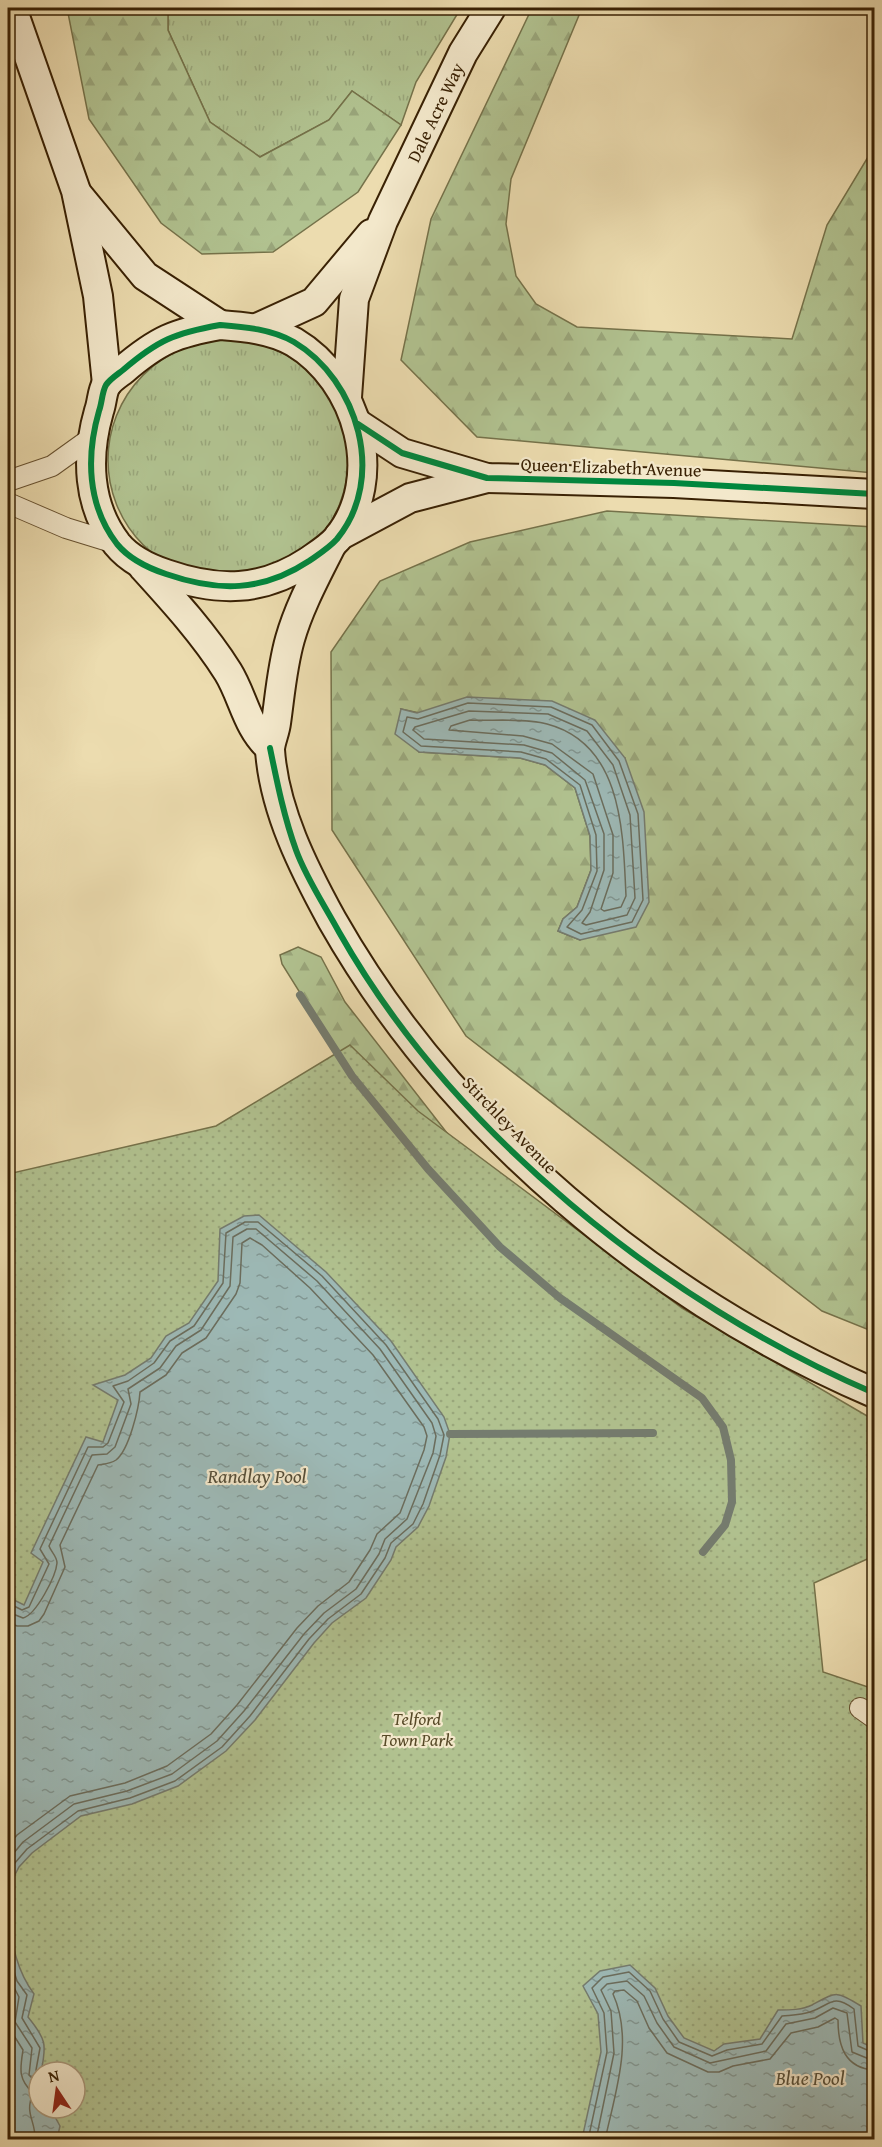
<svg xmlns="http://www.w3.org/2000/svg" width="882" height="2147" viewBox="0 0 882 2147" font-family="'Gentium Book Plus',serif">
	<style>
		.grass { fill: url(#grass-tufts); stroke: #75724a; stroke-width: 1.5 }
		.forest { fill: url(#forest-firs); stroke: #75724a; stroke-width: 1.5; fill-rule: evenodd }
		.park { fill: url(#park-dots); stroke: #75724a; stroke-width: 1.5; fill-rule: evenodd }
		.water { fill: url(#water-ripples); stroke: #757c6f; stroke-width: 1.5 }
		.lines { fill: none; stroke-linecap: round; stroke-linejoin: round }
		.shore { stroke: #6b6d5d; stroke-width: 1.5 }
		.stream { stroke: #757c6f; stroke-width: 8 }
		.street-casing { stroke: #66502f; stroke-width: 22 }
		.secondary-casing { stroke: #392104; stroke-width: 32 }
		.street { stroke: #f3e8cb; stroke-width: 20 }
		.secondary { stroke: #f3e8cb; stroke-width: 28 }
		.cycleway-casing { stroke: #f3e8cb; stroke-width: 10 }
		.cycleway { stroke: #00873e; stroke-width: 6 }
		.labels { text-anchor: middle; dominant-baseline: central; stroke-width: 4.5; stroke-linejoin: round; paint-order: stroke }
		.street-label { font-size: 18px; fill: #392104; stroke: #f3e8cb }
		.park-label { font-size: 18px; font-style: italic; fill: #574927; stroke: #f3e8cb }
		.water-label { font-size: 20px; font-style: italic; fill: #574f39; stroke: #f3e8cb }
	</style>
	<defs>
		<pattern id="grass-tufts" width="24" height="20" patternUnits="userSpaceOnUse" patternTransform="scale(1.5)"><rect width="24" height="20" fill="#b1c290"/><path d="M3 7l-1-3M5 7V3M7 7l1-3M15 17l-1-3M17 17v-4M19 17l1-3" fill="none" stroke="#99a67b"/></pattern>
		<pattern id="forest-firs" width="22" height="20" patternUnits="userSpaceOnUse" patternTransform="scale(1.5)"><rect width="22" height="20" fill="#b1c290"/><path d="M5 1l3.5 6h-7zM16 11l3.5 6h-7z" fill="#99a67b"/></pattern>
		<pattern id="park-dots" width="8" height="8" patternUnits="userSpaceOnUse" patternTransform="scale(1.5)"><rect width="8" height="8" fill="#b1c290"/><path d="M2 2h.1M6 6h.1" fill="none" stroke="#99a67b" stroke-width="1.8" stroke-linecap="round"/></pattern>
		<pattern id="water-ripples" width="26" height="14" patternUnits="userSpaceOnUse" patternTransform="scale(1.5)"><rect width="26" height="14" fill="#9db9b6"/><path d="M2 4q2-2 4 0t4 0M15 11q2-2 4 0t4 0" fill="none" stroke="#819692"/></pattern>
	</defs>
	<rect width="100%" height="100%" fill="#ecdcaf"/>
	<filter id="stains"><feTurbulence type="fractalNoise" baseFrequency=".00333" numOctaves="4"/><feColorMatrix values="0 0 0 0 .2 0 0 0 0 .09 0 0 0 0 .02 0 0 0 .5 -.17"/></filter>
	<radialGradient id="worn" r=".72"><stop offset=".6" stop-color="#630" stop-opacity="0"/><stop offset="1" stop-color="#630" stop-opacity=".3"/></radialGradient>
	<g class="grass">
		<polygon points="168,8 461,8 416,82 401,125 352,91 329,120 260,157 210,122 168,30"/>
		<circle cx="228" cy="460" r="120"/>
	</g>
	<g class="forest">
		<polygon points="67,8 168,8 168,30 210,122 260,157 329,120 352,91 401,125 358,192 273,252 202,254 161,223 89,119"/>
		<polygon points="532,8 582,8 511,179 506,224 516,276 536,304 577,327 792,339 827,225 874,147 874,473 477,437 401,360 431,219"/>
		<path d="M607 511 874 527V1332L822 1311 466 1036 332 830 331 652 380 581 470 542ZM401 709 625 758 580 940 558 931 563 919 577 907 591 870 590 836 575 788 545 765 520 758 419 752Z"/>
		<polygon points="298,947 321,957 345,1002 454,1142 874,1463 352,1076 282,964 280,955"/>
	</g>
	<path class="park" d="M350 1045 418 1111 682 1308 874 1420V1556L814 1583 823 1672 874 1689V2139H8V1174L216 1126ZM39 2072H75V2108H39Z"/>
	<g class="water">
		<polygon points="467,697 552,701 595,720 625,758 644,812 649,902 636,927 580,940 558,931 563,919 577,907 591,870 590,836 575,788 545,765 520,758 419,752 395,734 401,709 417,713"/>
		<polygon points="259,1215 326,1272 391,1341 444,1417 450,1434 446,1457 429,1506 418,1527 396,1547 391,1560 366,1598 332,1623 314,1643 255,1720 226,1751 178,1786 132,1804 81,1816 32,1853 19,1867 9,1886 8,1903 8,1597 24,1605 43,1562 31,1553 86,1437 103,1442 118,1400 93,1385 125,1375 151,1358 166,1336 189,1323 218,1281 220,1229 244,1216"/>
		<path d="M8 1916C12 1945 17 1971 34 1994L28 2017C46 2039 47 2044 41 2072H39V2108H50L60 2126 57 2139H8Z"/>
		<path d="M630 1965 655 1988 668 2016 684 2038 714 2051 724 2044 760 2039 778 2010C790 2010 802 2010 812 2005 836 1992 836 1990 861 2006L863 2043 874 2048V2139H582L601 2052 598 2014 583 1986 600 1971Z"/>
	</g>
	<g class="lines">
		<g class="shore">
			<polygon points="468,703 551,707 592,725 619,761 638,814 643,900 632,922 581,934 567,927 582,910 597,871 596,835 580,785 546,759 521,752 421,746 403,732 407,717 418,719"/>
			<polygon points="469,711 548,714 587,731 613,765 630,815 635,898 627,915 586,925 582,923 590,912 604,870 604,834 585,780 552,753 524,745 424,739 413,730 415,727"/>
			<path d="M470 720C492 721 526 718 547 724 623 744 623 833 626 896L621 907 604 911 601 909 613 873V835L593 774 552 744 523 736 449 730 451 726Z"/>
			<polyline points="8,1603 22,1610 29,1607 49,1564 40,1549 88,1447 103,1447 108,1443 124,1402 113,1386 128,1381 154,1363 170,1341 194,1326 223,1283 226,1233 245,1222 258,1222 322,1276 386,1345 438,1419 444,1435 440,1455 423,1504 413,1524 391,1543 385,1558 361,1594 328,1619 309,1639 250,1716 222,1747 175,1781 130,1798 78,1811 27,1849 14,1864 8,1876"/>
			<path d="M8 1612 23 1618C36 1615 56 1576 57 1563 57 1556 51 1552 49 1546L92 1455 107 1454 115 1447 131 1404 128 1389 160 1368 176 1346 201 1330 230 1286 233 1237 247 1229H256L317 1281 380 1349 432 1423 436 1436 433 1453 407 1519 385 1539 379 1554 356 1589 324 1613 304 1634 244 1711 217 1741 172 1774 127 1791 74 1804 23 1842 8 1860"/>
			<path d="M8 1622 17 1626H28L39 1621 44 1614 65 1567 60 1545 98 1465C103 1464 110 1464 116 1460 129 1450 139 1408 140 1392L166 1375 182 1353 206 1338 236 1294 240 1283 242 1243 250 1238 262 1245 310 1288 373 1355 424 1427 427 1436 424 1450 400 1513 377 1534 370 1550 349 1582 318 1606 297 1628 237 1705 211 1734 167 1766 125 1783 70 1796 17 1835 8 1846"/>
			<polyline points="8,1952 17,1981 27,1995 22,2018 40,2048 36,2070 39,2077"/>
			<polyline points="8,1976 19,1997 15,2022 32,2048 29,2075 39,2085"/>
			<path d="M8 2026 23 2050C20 2069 18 2079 33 2093 24 2115 36 2120 35 2140"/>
			<path d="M588 2140 607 2052 604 2013 592 1988 603 1977 629 1972 650 1991 663 2019 679 2042 712 2056 727 2050 762 2044 782 2016C792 2015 801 2015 810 2012 831 2005 832 1993 854 2009L858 2046 874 2053"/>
			<polyline points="596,2140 614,2053 611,2011 601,1990 607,1984 627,1981 644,1996 657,2023 674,2047 710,2063 766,2051 786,2024 815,2018 833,2008 847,2013 852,2052 874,2061"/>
			<path d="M605 2140C615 2093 634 2040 613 1994L615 1991 624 1990 637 2001 649 2028 667 2053 708 2072H719L733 2066 770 2059 791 2033 818 2027 835 2018 838 2020C838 2046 845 2068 874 2070"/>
		</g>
		<g class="stream">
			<polyline points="300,995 352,1076 428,1169 500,1247 560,1298 702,1398 723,1427 731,1460 732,1502 725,1525 703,1552"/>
			<polyline points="450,1434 653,1433"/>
		</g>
		<defs>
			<g id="street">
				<polyline points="8,481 52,466 91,438"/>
				<polyline points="8,503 66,528 118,544"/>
				<polyline points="860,1708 874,1718"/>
			</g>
			<g id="secondary">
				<polyline points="12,8 76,191 98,296 107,384"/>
				<polyline points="79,196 145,276 220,325"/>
				<path d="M220 325C245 327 271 329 294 342 358 380 387 478 337 539 329 548 319 554 309 561 262 592 218 592 166 574 148 568 130 560 117 544 87 505 86 456 99 411 102 403 102 392 106 385 110 379 118 374 123 370 158 340 175 333 220 325Z"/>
				<polyline points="257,328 314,302 371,234"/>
				<path id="s1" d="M347 397 354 299 383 221 463 53 491 8"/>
				<polyline points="358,424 402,453 487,478 674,483 874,494"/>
				<polyline points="339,536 410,498 487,478"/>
				<path d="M331 546C316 576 299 607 290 639 282 667 280 695 276 723 275 732 270 742 270 750 274 810 304 869 332 920 450 1128 655 1299 874 1393"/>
				<path d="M143 567C173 600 204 634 228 672 243 696 247 728 270 748"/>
			</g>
		</defs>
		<use href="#street" class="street-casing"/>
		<use href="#secondary" class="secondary-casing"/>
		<use href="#street" class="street"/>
		<use href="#secondary" class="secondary"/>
		<defs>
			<g id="cycleway">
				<path d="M220 325C245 327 271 329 294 342 358 380 387 478 337 539 329 548 319 554 309 561 262 592 218 592 166 574 148 568 130 560 117 544 87 505 86 456 99 411 102 403 102 392 106 385 110 379 118 374 123 370 158 340 175 333 220 325Z"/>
				<polyline points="358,424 402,453 487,478 674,483 874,494"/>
				<path d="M270 748C277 782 284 817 296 850 306 878 325 906 339 932 452 1132 664 1303 874 1393"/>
			</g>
		</defs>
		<use href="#cycleway" class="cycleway-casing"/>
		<use href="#cycleway" class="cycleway"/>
	</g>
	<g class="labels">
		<g class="street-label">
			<text stroke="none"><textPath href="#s1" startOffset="302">Dale Acre Way</textPath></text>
			<text transform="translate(611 467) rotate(2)">Queen Elizabeth Avenue</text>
			<text transform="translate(510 1125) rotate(46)">Stirchley Avenue</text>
		</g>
		<g class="park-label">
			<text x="417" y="1718">Telford<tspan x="417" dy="21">Town Park</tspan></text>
		</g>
		<g class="water-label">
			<text x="257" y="1475">Randlay Pool</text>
			<text x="810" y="2077">Blue Pool</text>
		</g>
	</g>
	<rect width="882" height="2147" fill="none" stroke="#ecdcaf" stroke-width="30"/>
	<rect x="9" y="9" width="864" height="2129" fill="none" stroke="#392104" stroke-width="3"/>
	<rect x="15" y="15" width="852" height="2117" fill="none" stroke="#392104" stroke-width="1.5"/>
	<g transform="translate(57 2090) rotate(347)"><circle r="28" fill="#f3e8cb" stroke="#a9987b" stroke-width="1.5"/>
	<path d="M0-4.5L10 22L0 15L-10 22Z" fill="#8f2418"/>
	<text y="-9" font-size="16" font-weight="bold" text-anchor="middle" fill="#392104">N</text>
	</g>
	<rect width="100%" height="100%" filter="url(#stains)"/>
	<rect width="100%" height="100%" fill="url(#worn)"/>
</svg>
